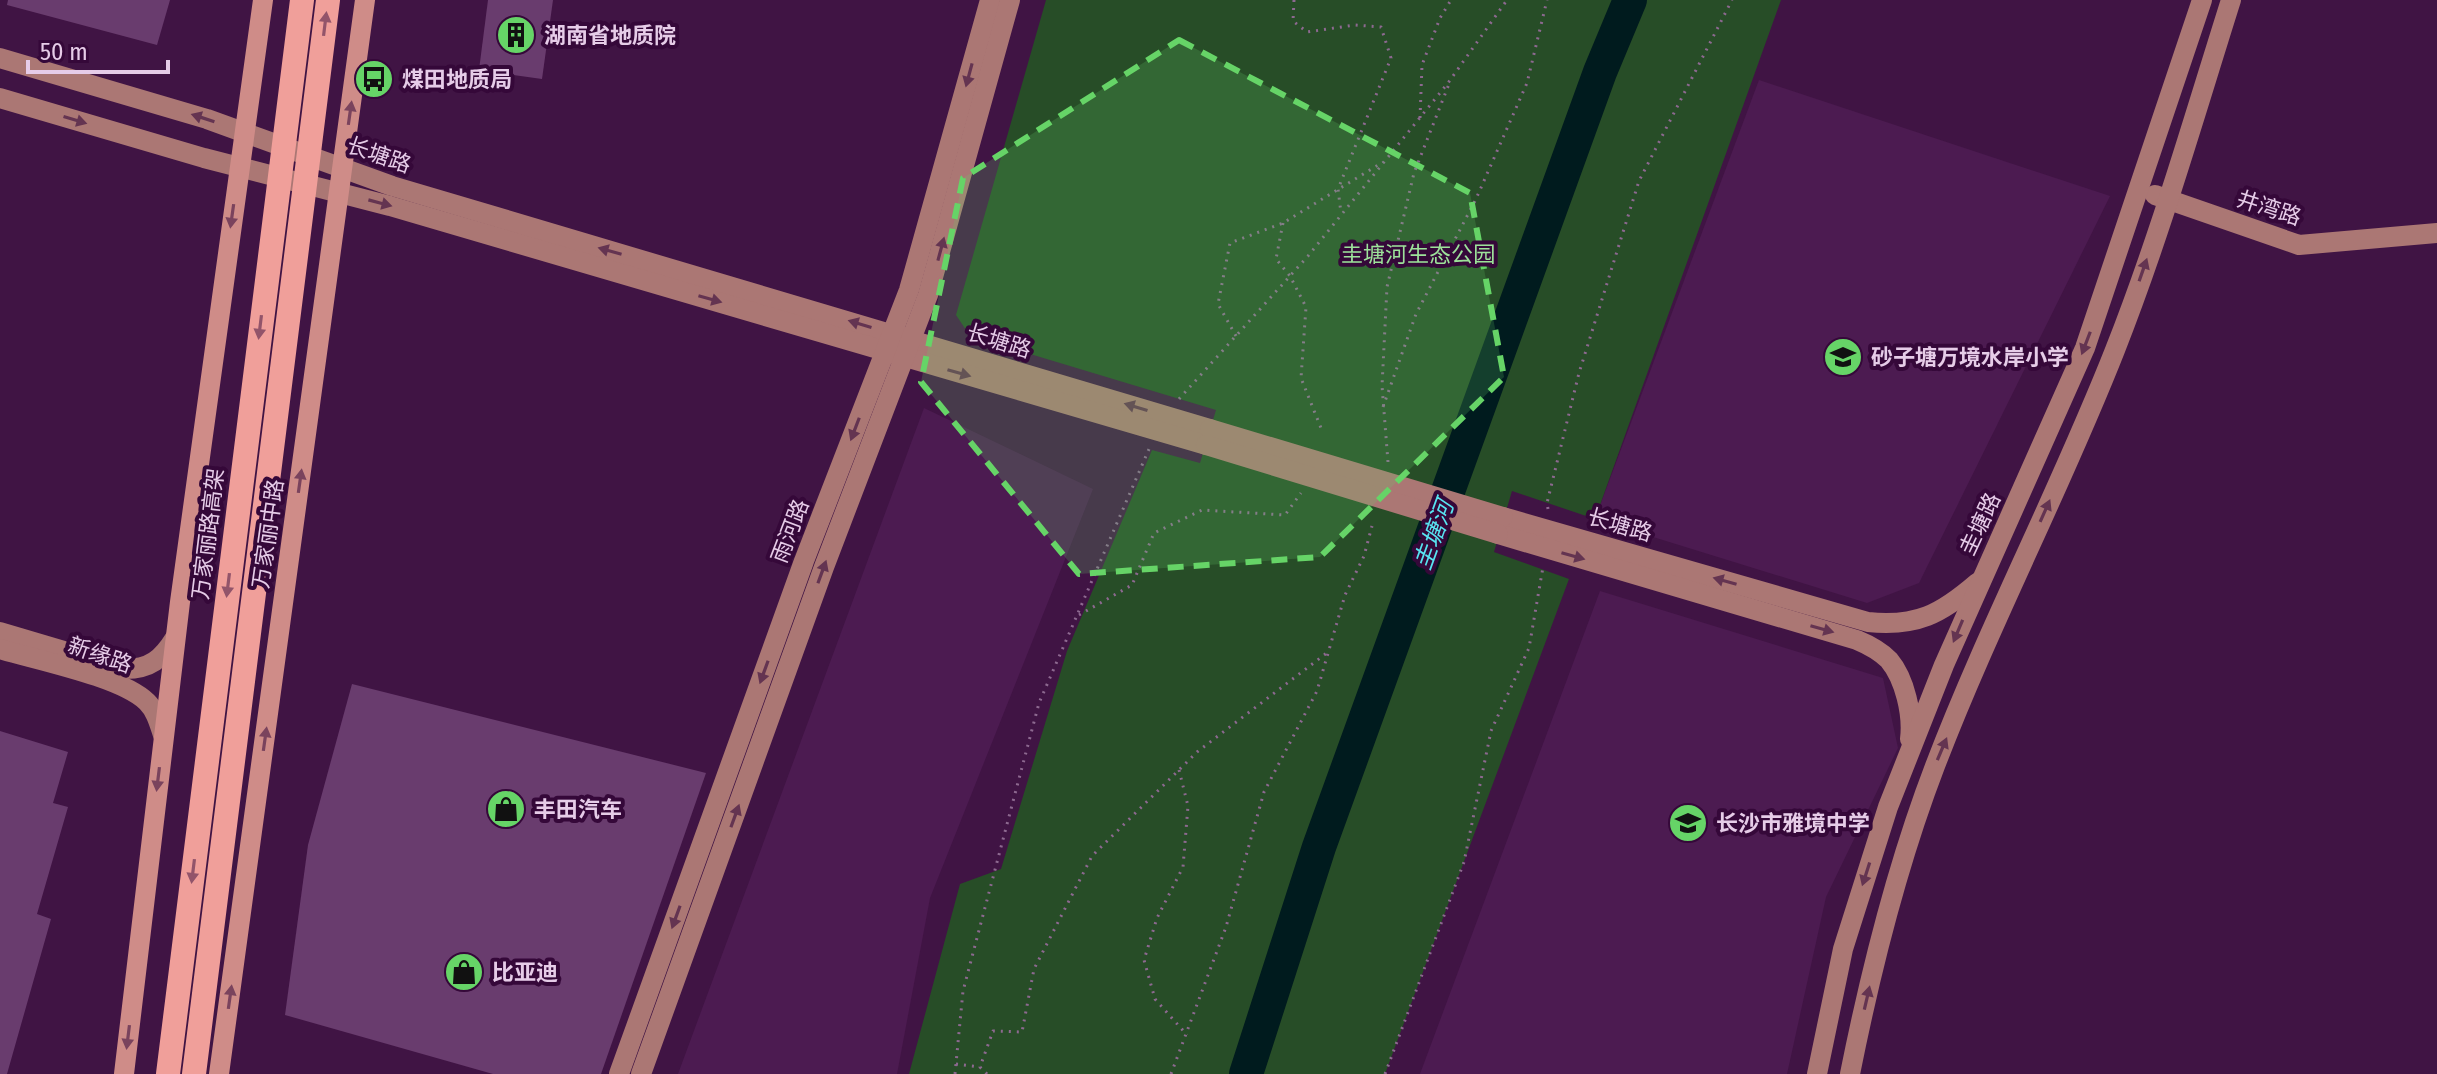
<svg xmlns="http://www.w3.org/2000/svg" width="2437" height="1074" viewBox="0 0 2437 1074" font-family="'Fira Sans Condensed','Noto Sans SC',sans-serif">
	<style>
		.built { fill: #4c1b51 }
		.green { fill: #274d27 }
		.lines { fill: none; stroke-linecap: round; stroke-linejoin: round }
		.river { stroke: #001b1e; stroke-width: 34 }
		.building { fill: #693c6e }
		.path { stroke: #8d6990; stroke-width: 3; stroke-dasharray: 2 6; stroke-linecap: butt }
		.secondary { stroke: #ab7774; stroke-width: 20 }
		.primary { stroke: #cf8c88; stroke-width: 20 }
		.secondary-bridge { stroke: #ab7774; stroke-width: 20 }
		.highway-bridge { stroke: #f09f9a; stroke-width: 24 }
		.oneway { fill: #92546a }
		.oneway2 { fill: #643451 }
		.oneway3 { fill: #7a435d }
		.marked { fill: #66d467; fill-opacity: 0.2; stroke: #66d467; stroke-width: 6; stroke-dasharray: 16 10; stroke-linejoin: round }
		.labels { text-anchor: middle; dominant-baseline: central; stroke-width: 8; stroke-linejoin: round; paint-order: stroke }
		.poi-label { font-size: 22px; font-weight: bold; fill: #e6cce8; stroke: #350839; text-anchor: start }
		.street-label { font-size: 22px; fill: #e6cce8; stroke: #350839 }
		.park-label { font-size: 22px; fill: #9de29a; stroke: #350839 }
		.water-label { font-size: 24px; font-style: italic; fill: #58e4f1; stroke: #350839 }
	</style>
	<rect width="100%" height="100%" fill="#401444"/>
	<g class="built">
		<polygon points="1759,80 2110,196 1919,583 1867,603 1595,519"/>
		<polygon points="924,408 1093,489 930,898 897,1074 678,1074"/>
		<polygon points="1600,591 1883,678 1898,748 1826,897 1787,1074 1420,1074"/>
	</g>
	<polygon class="green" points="1046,0 1781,0 1595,519 1512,491 1494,552 1569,579 1385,1074 909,1074 960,884 1001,869 1067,651 1152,450 1200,463 1216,410 970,336 956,315"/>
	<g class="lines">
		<polyline class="river" points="1246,1074 1319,847 1600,72 1630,0"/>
	</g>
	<g class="building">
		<polygon points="8,0 170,0 157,45 7,5"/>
		<polygon points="488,0 553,0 542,79 479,70"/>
		<polygon points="352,684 706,773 601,1074 493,1074 285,1015 308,845"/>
		<polygon points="0,731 68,752 53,803 68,807 37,914 51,919 7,1074 0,1074"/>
	</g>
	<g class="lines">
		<g class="path">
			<polyline points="1294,0 1293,21 1307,32 1355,25 1381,27 1391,58 1338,189 1341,213"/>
			<polyline points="1420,118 1422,65 1440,18 1451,0"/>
			<polyline points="1283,223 1276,259 1290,276 1306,307 1301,378 1321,428"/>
			<polyline points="1236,336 1218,304 1230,243 1283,223 1383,162"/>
			<polyline points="1179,399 1308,256 1448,83 1507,0"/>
			<polyline points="1383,407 1416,314 1476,199 1527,83 1547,0"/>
			<polyline points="1388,462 1382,386 1387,287 1414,173 1449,84"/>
			<polyline points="1548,509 1547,503 1579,373 1639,181 1732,0"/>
			<polyline points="1079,615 1132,585 1154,533 1202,510 1285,515 1301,493"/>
			<polyline points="1179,770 1188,806 1183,867 1157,918 1144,960 1155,999 1187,1035"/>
			<polyline points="956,1064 980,1067"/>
			<polyline points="955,1074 963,991 1039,703 1149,449"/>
			<polyline points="987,1074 980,1067 993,1031 1022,1032 1034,969 1092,856 1197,752 1328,652"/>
			<polyline points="1171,1074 1226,927 1264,792 1317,691 1345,595 1364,556 1372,526"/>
			<polyline points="1385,1074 1464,862 1491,731 1529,648 1543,567"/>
		</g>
		<g class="secondary">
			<polyline points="0,58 207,119 392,186 1210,429"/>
			<polyline points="0,98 204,158 390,206 1206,445"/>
			<polyline points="2155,195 2299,245 2437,233"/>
			<path d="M1503 517 1868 622C1917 627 1941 614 1977 583"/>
			<path d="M1498 534 1857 640C1869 645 1880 651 1889 660 1905 679 1913 715 1910 739"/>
			<path d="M0 632 125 669C150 669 162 659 175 638"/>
			<path d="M0 649C37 660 122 677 147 702 156 711 159 723 163 735"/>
			<polyline points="619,1074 804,561 909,290 990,0"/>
			<polyline points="641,1074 824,567 928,295 1010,0"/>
			<polyline points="1817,1074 1843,949 1888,807 1944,665 2085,348 2202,0"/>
			<path d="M1850 1074C1871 969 1897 865 1935 766 1989 625 2060 490 2115 350 2160 236 2194 117 2231 0"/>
		</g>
		<g class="primary">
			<polyline points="124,1074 180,602 263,0"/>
			<polyline points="219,1074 365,0"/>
		</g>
		<g class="secondary-bridge">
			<polyline points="1210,429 1503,517"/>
			<polyline points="1206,445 1498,534"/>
		</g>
		<g class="highway-bridge">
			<polyline points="168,1074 302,0"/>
			<polyline points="194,1074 328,0"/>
		</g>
	</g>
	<defs><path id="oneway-solid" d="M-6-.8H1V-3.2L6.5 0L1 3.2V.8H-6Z" transform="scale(2)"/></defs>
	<g class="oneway">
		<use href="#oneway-solid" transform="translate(325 24) rotate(-83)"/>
		<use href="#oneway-solid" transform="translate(260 327) rotate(97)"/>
		<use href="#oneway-solid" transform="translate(228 585) rotate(97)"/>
		<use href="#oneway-solid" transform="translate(193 871) rotate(97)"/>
	</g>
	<g class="oneway2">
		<use href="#oneway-solid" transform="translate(969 75) rotate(105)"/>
		<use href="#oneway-solid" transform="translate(203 118) rotate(-162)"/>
		<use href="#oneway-solid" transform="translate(75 120) rotate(17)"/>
		<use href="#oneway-solid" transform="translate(380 203) rotate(15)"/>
		<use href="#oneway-solid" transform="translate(941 249) rotate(-75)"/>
		<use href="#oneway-solid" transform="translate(610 251) rotate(-164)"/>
		<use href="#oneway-solid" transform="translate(2143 270) rotate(-71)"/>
		<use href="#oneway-solid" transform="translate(710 299) rotate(16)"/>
		<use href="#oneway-solid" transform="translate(860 324) rotate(-163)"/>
		<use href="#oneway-solid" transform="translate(2086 343) rotate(111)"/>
		<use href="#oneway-solid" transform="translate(959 373) rotate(16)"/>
		<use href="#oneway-solid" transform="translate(1136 407) rotate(-163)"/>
		<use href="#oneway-solid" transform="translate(855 429) rotate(111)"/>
		<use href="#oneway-solid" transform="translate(2045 511) rotate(-66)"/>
		<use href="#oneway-solid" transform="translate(1573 556) rotate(16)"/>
		<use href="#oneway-solid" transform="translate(822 572) rotate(-70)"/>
		<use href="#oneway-solid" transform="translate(1725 581) rotate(-164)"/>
		<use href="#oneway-solid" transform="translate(1822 629) rotate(16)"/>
		<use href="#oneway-solid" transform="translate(1958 631) rotate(113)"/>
		<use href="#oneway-solid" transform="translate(764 672) rotate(110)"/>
		<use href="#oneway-solid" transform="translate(1942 749) rotate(-67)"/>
		<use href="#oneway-solid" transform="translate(735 816) rotate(-70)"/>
		<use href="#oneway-solid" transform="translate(1866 874) rotate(108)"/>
		<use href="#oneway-solid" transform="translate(676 917) rotate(110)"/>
		<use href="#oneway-solid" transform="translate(1867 998) rotate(-77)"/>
	</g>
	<g class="oneway3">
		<use href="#oneway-solid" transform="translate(350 113) rotate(-82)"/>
		<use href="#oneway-solid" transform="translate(232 216) rotate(98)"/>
		<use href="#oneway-solid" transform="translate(300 481) rotate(-82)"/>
		<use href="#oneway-solid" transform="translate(265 739) rotate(-82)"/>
		<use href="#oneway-solid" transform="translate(158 779) rotate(97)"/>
		<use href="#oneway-solid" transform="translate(230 997) rotate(-82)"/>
		<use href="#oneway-solid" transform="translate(128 1037) rotate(97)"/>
	</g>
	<path class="marked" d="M1179 40 1470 193 1504 377 1320 557 1079 574 921 382 963 178Z"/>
	<defs>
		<symbol id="building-disc" viewBox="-11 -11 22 22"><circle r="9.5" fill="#66d467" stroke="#350839"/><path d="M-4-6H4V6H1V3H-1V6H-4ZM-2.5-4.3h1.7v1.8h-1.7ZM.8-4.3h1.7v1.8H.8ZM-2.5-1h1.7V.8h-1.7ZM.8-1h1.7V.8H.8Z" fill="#111"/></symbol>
		<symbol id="bus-disc" viewBox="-11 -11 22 22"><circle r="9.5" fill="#66d467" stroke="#350839"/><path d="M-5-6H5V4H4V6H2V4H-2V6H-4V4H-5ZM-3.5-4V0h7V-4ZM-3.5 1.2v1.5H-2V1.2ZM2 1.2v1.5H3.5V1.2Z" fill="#111"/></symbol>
		<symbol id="school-disc" viewBox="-11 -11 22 22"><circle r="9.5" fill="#66d467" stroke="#350839"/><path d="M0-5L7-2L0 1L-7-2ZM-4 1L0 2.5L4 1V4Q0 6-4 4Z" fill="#111"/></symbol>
		<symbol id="shop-disc" viewBox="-11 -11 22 22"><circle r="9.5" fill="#66d467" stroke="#350839"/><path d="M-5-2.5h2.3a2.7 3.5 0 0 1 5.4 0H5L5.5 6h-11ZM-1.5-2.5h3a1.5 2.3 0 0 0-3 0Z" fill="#111"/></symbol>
	</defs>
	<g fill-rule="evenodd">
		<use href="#building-disc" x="494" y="13" width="44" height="44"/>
		<use href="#bus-disc" x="352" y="57" width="44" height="44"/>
		<use href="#school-disc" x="1821" y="335" width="44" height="44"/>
		<use href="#shop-disc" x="484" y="787" width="44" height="44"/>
		<use href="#school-disc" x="1666" y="801" width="44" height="44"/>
		<use href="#shop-disc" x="442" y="950" width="44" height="44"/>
	</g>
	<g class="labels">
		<g class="poi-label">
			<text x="544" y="35">湖南省地质院</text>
			<text x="402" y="79">煤田地质局</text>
			<text x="1871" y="357">砂子塘万境水岸小学</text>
			<text x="534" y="809">丰田汽车</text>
			<text x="1716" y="823">长沙市雅境中学</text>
			<text x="492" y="972">比亚迪</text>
		</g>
		<g class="street-label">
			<text transform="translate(379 155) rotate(19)">长塘路</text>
			<text transform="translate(2269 208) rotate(18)">井湾路</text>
			<text transform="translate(999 341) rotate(17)">长塘路</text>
			<text transform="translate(1980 524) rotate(-65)">圭塘路</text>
			<text transform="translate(1620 525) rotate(16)">长塘路</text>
			<text transform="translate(790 531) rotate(-69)">雨河路</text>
			<text transform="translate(208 534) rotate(-83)">万家丽路高架</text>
			<text transform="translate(268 534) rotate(-82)">万家丽中路</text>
			<text transform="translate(100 655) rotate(19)">新缘路</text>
		</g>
		<g class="park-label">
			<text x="1418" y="254">圭塘河生态公园</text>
		</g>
		<g class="water-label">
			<text transform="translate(1434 535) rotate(-70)">圭塘河</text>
		</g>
	</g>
	<path d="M28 60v12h140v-12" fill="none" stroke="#e6cce8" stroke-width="4"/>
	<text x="40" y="60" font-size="24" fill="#e6cce8" stroke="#350839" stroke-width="6" paint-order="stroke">50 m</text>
</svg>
